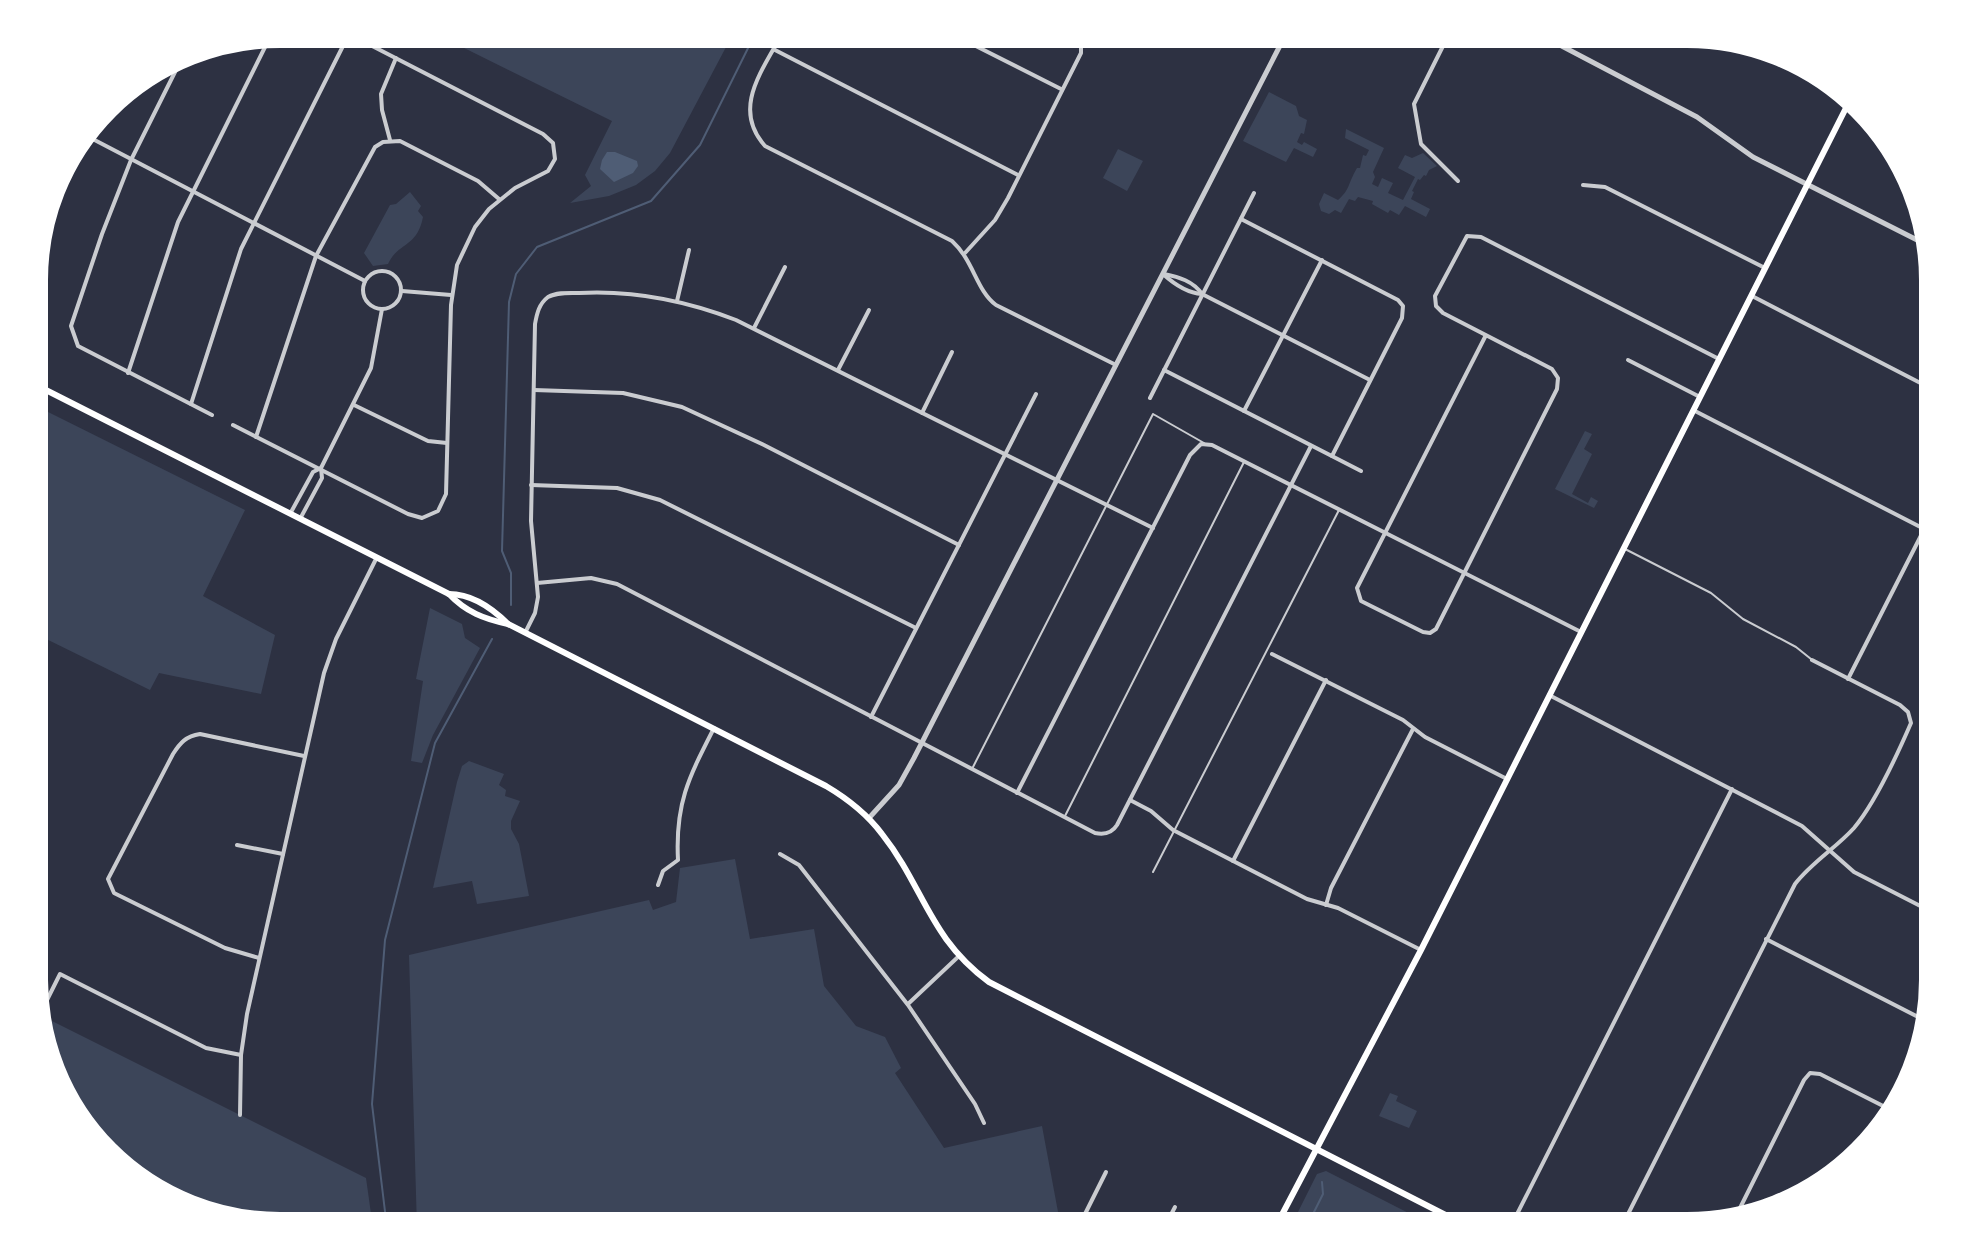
<svg xmlns="http://www.w3.org/2000/svg" width="1967" height="1260" viewBox="0 0 1967 1260" font-family="'Sofia Sans Condensed',sans-serif">
	<style>
		.green { fill: #3c4559 }
		.water { fill: #4f5d75 }
		.lines { fill: none; stroke-linecap: round; stroke-linejoin: round }
		.stream { stroke: #4f5d75; stroke-width: 2 }
		.service { stroke: #caccd0; stroke-width: 2 }
		.minor { stroke: #caccd0; stroke-width: 4 }
		.tertiary { stroke: #caccd0; stroke-width: 5 }
		.secondary { stroke: #fff; stroke-width: 6 }
		.rim { fill: none; stroke: #fff; stroke-width: 4 }
	</style>
	<rect width="100%" height="100%" fill="#2d3142"/>
	<g class="green">
		<polygon points="455,32 734,32 670,153 655,171 636,185 609,196 570,203 591,186 585,175 612,121 450,41"/>
		<polygon points="1269,92 1296,106 1299,116 1307,120 1304,134 1301,133 1297,142 1302,145 1304,142 1317,149 1313,157 1294,148 1286,162 1243,141"/>
		<path d="M1346 129 1384 148 1373 172 1375 177 1372 184 1378 187 1382 178 1393 183 1388 193 1403 200 1415 177 1398 168 1405 155 1412 158 1423 153 1437 166 1429 170 1426 176 1424 175 1420 180 1418 179 1412 191 1414 192 1411 199 1430 209 1426 217 1405 206 1399 215 1390 210 1388 213 1372 204 1373 201 1358 197 1355 201 1349 199 1341 213 1335 210 1329 214 1321 211 1319 204 1324 193 1338 200C1350 190 1348 183 1357 168H1360L1363 155 1366 156 1369 150 1345 138Z"/>
		<polygon points="1118,149 1143,161 1127,191 1103,178"/>
		<path d="M410 192 421 206 418 211 423 217C417 248 398 242 388 264L373 266 364 253 390 205 396 204Z"/>
		<polygon points="34,405 245,510 203,596 275,635 261,694 159,673 150,690 34,633"/>
		<polygon points="1585,431 1592,434 1584,449 1592,454 1572,494 1588,503 1591,497 1598,501 1594,508 1555,489"/>
		<polygon points="430,608 462,624 465,638 480,648 433,735 422,763 411,761 423,681 416,679"/>
		<polygon points="469,761 504,774 499,785 506,790 505,796 520,801 511,821 511,829 519,844 529,896 477,904 472,881 433,888 457,782 462,766"/>
		<polygon points="735,859 750,939 814,929 824,986 856,1026 885,1037 901,1068 895,1073 944,1148 1042,1126 1061,1228 417,1228 409,955 649,900 653,910 676,902 680,868"/>
		<polygon points="34,1012 366,1178 373,1228 279,1228 200,1215 142,1186 65,1105"/>
		<polygon points="1390,1093 1398,1096 1396,1101 1417,1111 1409,1128 1379,1116"/>
		<polygon points="1326,1171 1438,1228 1290,1228 1317,1174"/>
	</g>
	<polygon class="water" points="607,152 615,152 637,161 638,166 633,173 614,182 600,169 602,160"/>
	<g class="lines">
		<g class="stream">
			<polyline points="511,605 511,573 502,551 509,302 516,274 537,247 651,201 700,145 756,32"/>
			<polyline points="387,1228 372,1104 385,940 435,743 492,639"/>
			<polyline points="1306,1228 1323,1194 1322,1182"/>
		</g>
		<g class="service">
			<polyline points="1625,549 1711,593 1743,619 1796,647 1811,659"/>
			<polyline points="972,769 1153,414 1204,443"/>
			<polyline points="1065,816 1244,462"/>
			<polyline points="1153,872 1339,510"/>
		</g>
		<g class="minor">
			<path d="M783 32C763 70 731 108 765 146L952 241C974 261 976 290 996 305L1116 365"/>
			<polyline points="948,32 1061,89"/>
			<polyline points="1450,32 1414,104 1421,144 1458,181"/>
			<polyline points="186,50 131,160 102,234 71,326 78,346 212,415"/>
			<polyline points="775,50 1018,175"/>
			<polyline points="85,135 365,281"/>
			<polyline points="390,140 382,110 381,94 396,58"/>
			<polyline points="1583,185 1605,187 1765,268"/>
			<polyline points="1241,219 1398,300 1403,306 1402,318 1332,456"/>
			<polyline points="965,253 995,220 1008,198 1081,53 1081,32"/>
			<circle cx="382" cy="290" r="19"/>
			<path d="M1163 274C1175 285 1187 293 1202 294L1370 380"/>
			<path d="M1164 274C1179 277 1193 281 1202 294"/>
			<polyline points="402,291 451,295"/>
			<polyline points="1752,296 1934,390"/>
			<polyline points="677,301 689,250"/>
			<polyline points="754,328 785,267"/>
			<polyline points="1486,335 1357,588 1361,601 1423,632 1430,633 1436,629 1557,389 1558,378 1552,369 1443,313 1436,306 1435,296 1467,236 1481,237 1719,359"/>
			<polyline points="1628,360 1700,397"/>
			<polyline points="838,370 869,310"/>
			<polyline points="1164,370 1361,471"/>
			<polyline points="128,373 178,222 272,33"/>
			<polyline points="534,390 623,393 682,407 764,445 959,545"/>
			<polyline points="1150,398 1254,193"/>
			<polyline points="191,404 241,249 349,34"/>
			<polyline points="354,405 428,441 447,443"/>
			<polyline points="1244,411 1322,260"/>
			<polyline points="1695,411 1934,534"/>
			<polyline points="922,413 952,352"/>
			<polyline points="233,425 408,514 422,518 438,511 446,494 451,305 457,265 475,227 489,209 515,188 548,171 555,159 553,143 543,134 345,32"/>
			<polyline points="256,437 316,256 375,147 383,142 400,141 478,181 499,199"/>
			<polyline points="531,485 617,488 660,500 916,628"/>
			<polyline points="290,514 313,472 321,468"/>
			<polyline points="300,519 322,478 321,468 371,368 382,309"/>
			<path d="M537 583 591 578 617 584 1095 833C1104 835 1112 833 1117 825L1311 446"/>
			<path d="M525 633 535 613 538 597 531 521 535 324C537 313 539 304 548 297 557 292 569 293 579 293 634 290 684 300 736 320L1153 528"/>
			<polyline points="1272,654 1403,720 1425,737 1507,779"/>
			<polyline points="1848,679 1934,510"/>
			<polyline points="1549,695 1802,826 1854,872 1934,913"/>
			<polyline points="871,717 1036,394"/>
			<polyline points="1017,793 1190,455 1201,444 1212,445 1581,632"/>
			<polyline points="1130,800 1151,811 1173,830 1307,899 1338,908 1421,950"/>
			<polyline points="237,845 283,854"/>
			<polyline points="780,854 799,865 908,1005 975,1104 984,1123"/>
			<polyline points="1233,861 1326,680"/>
			<path d="M658 885 663 871 678 860C675 803 689 777 714 728"/>
			<polyline points="1326,905 1331,888 1413,729"/>
			<polyline points="1766,939 1926,1021"/>
			<path d="M259 958 225 948 114 893 108 879 173 754C180 743 186 736 200 734L304 756"/>
			<polyline points="908,1004 959,956"/>
			<polyline points="39,1016 60,974 206,1048 241,1055"/>
			<polyline points="240,1115 241,1055 247,1014 324,673 336,639 376,559"/>
			<polyline points="1735,1218 1804,1080 1810,1073 1820,1074 1895,1112"/>
			<polyline points="1078,1228 1106,1172"/>
			<polyline points="1164,1228 1175,1207"/>
			<polyline points="1510,1228 1732,789"/>
			<path d="M1621 1228 1795 884C1812 862 1836 848 1854 828 1875 803 1898 753 1911 723L1908 712 1900 705 1812 660"/>
		</g>
		<g class="tertiary">
			<polyline points="1535,32 1697,117 1753,157 1929,246"/>
			<polyline points="869,818 899,785 914,758 1287,32"/>
		</g>
		<g class="secondary">
			<polyline points="34,272 59,192 86,132"/>
			<path d="M34 384 449 594C466 612 484 619 508 624L826 786C848 799 867 814 882 834 924 887 929 938 989 982L1471 1228"/>
			<path d="M449 594C472 594 493 609 508 624"/>
			<polyline points="1275,1228 1421,950 1850,100"/>
		</g>
	</g>
	<path d="M0 0H1967V1260H0ZM280 46H1687A234 234 0 0 1 1921 280V980A234 234 0 0 1 1687 1214H280A234 234 0 0 1 46 980V280A234 234 0 0 1 280 46Z" fill="#fff" fill-rule="evenodd"/>
	<path class="rim" d="M280 46H1687A234 234 0 0 1 1921 280V980A234 234 0 0 1 1687 1214H280A234 234 0 0 1 46 980V280A234 234 0 0 1 280 46Z"/>
</svg>
